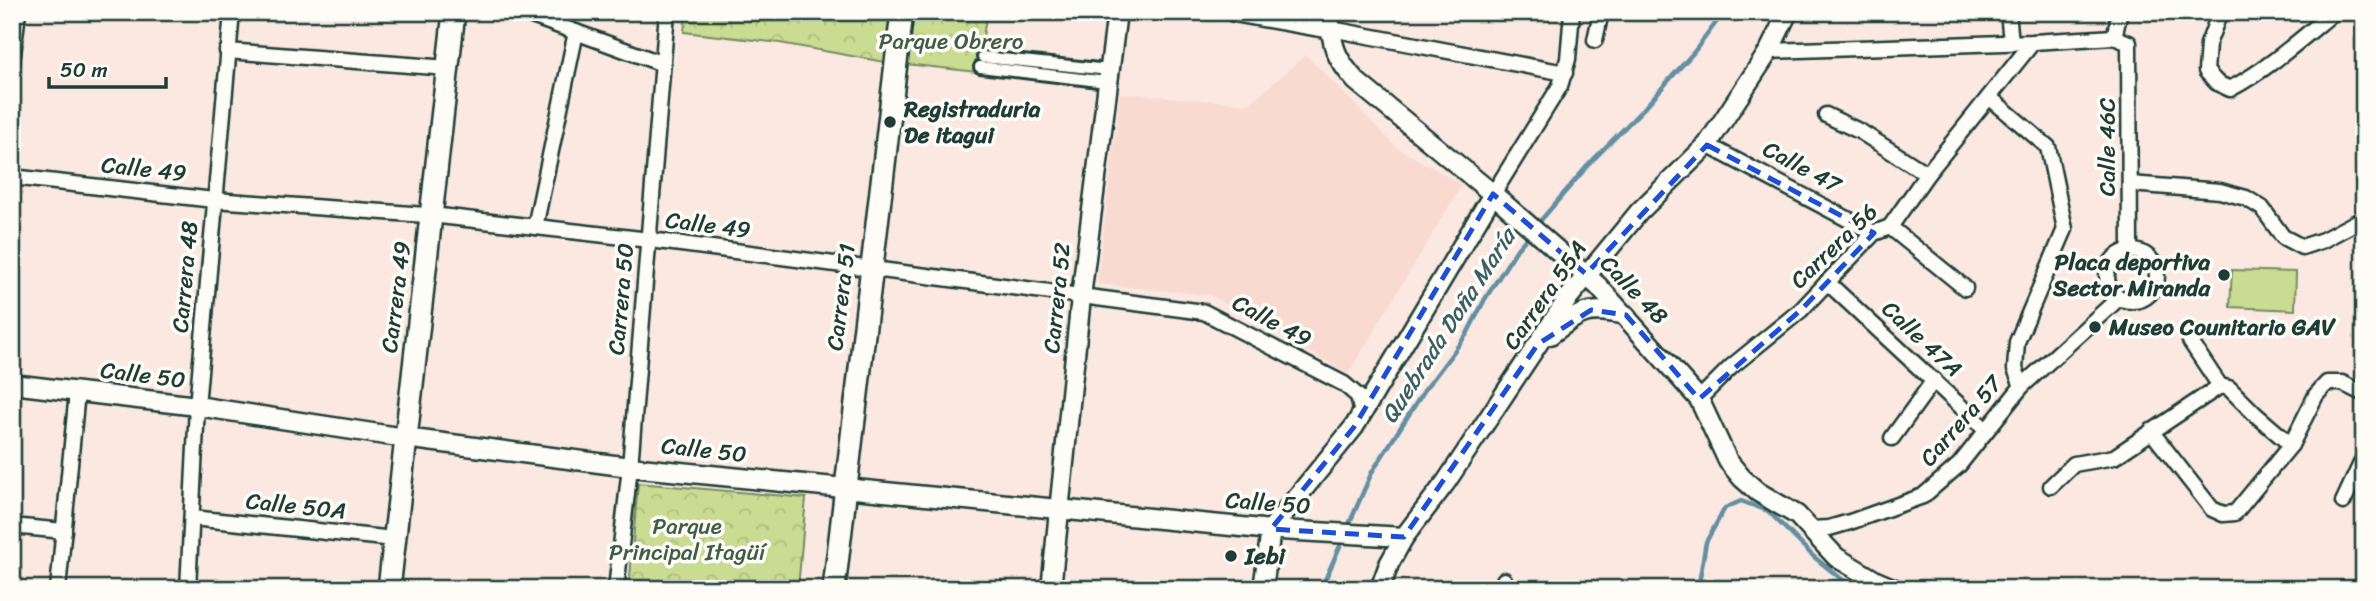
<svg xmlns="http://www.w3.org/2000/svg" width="2376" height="601" viewBox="0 0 2376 601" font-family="Sriracha,sans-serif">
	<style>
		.built { fill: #f8dad1 }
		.park { fill: url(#park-crowns); stroke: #748c62; stroke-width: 2 }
		.pitch { fill: #c9dc91; stroke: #748c62; stroke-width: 2 }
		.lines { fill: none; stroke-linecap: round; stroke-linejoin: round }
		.stream { stroke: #628fa2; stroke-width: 4.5 }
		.pedestrian-casing { stroke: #1f3d34; stroke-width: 16 }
		.minor-casing { stroke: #1f3d34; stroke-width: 19 }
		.tertiary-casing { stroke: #1f3d34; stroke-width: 23 }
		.secondary-casing { stroke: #1f3d34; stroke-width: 26 }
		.pedestrian { stroke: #fdfcf7; stroke-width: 10 }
		.minor { stroke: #fdfcf7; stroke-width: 14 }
		.tertiary { stroke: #fdfcf7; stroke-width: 18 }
		.secondary { stroke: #fdfcf7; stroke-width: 21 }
		.marked { fill: none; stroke: #1d4ed8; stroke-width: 5; stroke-dasharray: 14 9; stroke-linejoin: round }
		.poi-dot { fill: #1f3d34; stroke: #fdfcf7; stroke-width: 2.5 }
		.labels { text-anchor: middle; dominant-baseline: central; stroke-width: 7; stroke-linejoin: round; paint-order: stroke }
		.park-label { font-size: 23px; fill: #415d47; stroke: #fdfcf7 }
		.poi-label { font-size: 23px; font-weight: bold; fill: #1f3d34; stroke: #fdfcf7; text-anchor: start }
		.street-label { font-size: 23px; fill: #1f3d34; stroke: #fdfcf7 }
		.water-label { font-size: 24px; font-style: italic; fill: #3b5f62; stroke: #fdfcf7 }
	</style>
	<defs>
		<pattern id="park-crowns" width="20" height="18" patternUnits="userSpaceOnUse" patternTransform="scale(1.75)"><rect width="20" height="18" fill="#c9dc91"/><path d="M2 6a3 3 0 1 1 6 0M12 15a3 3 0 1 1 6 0" fill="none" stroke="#acbe7e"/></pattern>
	</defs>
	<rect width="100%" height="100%" fill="#fae8e1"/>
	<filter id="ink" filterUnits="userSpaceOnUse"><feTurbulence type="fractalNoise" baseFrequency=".0143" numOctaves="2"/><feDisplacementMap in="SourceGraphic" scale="14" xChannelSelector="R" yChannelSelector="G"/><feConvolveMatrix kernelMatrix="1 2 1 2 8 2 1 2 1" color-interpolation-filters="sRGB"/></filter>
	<g filter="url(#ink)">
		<polygon class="built" points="1306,55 1396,147 1462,185 1348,374 1210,295 1097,284 1120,93 1249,104"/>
		<g class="park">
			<polygon points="686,12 987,12 980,55 1103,66 1103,86 879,61 780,43 684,32"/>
			<polygon points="638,483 806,498 798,589 629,589"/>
		</g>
		<polygon class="pitch" points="2232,270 2296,272 2295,310 2230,307"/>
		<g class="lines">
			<g class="stream">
				<polyline points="1535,227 1590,163 1645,107 1694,52 1724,12"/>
				<polyline points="1347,529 1372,472 1424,391 1467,334 1485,299 1517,249 1530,234"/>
				<polyline points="1321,589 1344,537"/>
				<polyline points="1695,589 1699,583 1706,542 1725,508 1741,501 1768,511 1814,557 1849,585"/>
			</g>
			<defs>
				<g id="pedestrian">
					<polyline points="983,57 1109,70"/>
					<polyline points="980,67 1107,82"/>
				</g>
				<g id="minor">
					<polyline points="521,12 663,64"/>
					<polyline points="1333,12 1331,29 1565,73"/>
					<polyline points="2008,12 2011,42"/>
					<path d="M2220 12 2208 44 2206 71 2217 83 2230 89C2268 69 2301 39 2334 12"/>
					<polyline points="2114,37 2120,12"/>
					<polyline points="1595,40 1601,12"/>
					<polyline points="227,51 448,68"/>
					<polyline points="1769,51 2033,42 2114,37 2129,43 2130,251"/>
					<polyline points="12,63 18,12"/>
					<polyline points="1989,97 2048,147 2065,229 2017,342 2015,369 2022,386"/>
					<polyline points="1826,115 1861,132 1927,174"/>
					<polyline points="1707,145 1874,233"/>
					<polyline points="12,177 214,200 440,216 658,241 1204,312 1344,384 1358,396 1362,414"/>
					<polyline points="2130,184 2220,191 2246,198 2262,208 2283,237 2302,247 2323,240 2364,218"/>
					<polyline points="1493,194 1560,86 1568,59 1572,12"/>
					<polyline points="535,227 576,32"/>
					<polyline points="1890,227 1965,288"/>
					<circle cx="2132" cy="276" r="25"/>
					<polyline points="1827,282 1985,429"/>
					<polyline points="2190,341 2220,386"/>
					<polyline points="1699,399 1731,367 1801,310 1874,233 1890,227 1927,174 2033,42"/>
					<polyline points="2151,431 2212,509 2223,514 2235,513 2291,445 2316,395 2327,383 2342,383 2364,394"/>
					<polyline points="1892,438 1934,380"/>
					<polyline points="2051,486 2074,464 2114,457 2220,386 2229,388 2255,414 2291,445"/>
					<polyline points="2343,502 2364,457"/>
					<polyline points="192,518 394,539"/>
					<polyline points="12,526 64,531"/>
					<polyline points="1811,529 1829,528 1850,522 1923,496 1959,465 2022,386 2119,298"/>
					<polyline points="1504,580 1506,589"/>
					<polyline points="58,589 77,392"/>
					<polyline points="188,589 197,406 232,12"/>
					<polyline points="616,589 630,467 667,12"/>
				</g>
				<g id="tertiary">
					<path d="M1234 12 1331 29C1333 52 1341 64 1356 81L1493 194 1598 286 1699 399 1728 461 1742 478 1758 492 1797 515 1836 557 1876 581 1895 589"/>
					<path d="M1550 335C1581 312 1586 306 1626 315"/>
					<polyline points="12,384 197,406 405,438 630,467 1262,529 1404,537"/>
					<polyline points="1271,529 1354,427 1493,194"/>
					<polyline points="1051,589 1081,297 1117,12"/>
					<polyline points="1263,589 1271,529"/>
					<polyline points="1380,589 1389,564 1404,537 1446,482 1569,297 1639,212 1707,145 1769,51 1788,12"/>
				</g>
				<g id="secondary">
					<polyline points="389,589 454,12"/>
					<polyline points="834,589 902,12"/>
				</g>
			</defs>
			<use href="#pedestrian" class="pedestrian-casing"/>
			<use href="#minor" class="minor-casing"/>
			<use href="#tertiary" class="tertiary-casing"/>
			<use href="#secondary" class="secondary-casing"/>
			<use href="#pedestrian" class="pedestrian"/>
			<use href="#minor" class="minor"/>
			<use href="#tertiary" class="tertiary"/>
			<use href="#secondary" class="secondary"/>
		</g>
	</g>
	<path class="marked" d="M1707 145 1874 233 1801 310 1699 399 1626 315 1591 310 1538 344 1404 537 1271 529 1354 427 1493 194 1586 274Z"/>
	<g class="poi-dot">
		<circle cx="890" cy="122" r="7"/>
		<circle cx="2224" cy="275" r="7"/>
		<circle cx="2095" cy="327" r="7"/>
		<circle cx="1231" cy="556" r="7"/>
	</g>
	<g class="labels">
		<g class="park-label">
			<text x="951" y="41">Parque Obrero</text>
			<text x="687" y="526">Parque<tspan x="687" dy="26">Principal Itagüí</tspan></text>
		</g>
		<g class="poi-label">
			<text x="904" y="109">Registraduria<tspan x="904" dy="26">De itagui</tspan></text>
			<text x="2210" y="262" text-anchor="end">Placa deportiva<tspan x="2210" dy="26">Sector Miranda</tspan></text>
			<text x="2109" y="327">Museo Counitario GAV</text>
			<text x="1245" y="556">Iebi</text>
		</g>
		<g class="street-label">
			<text transform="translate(2107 147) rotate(-90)">Calle 46C</text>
			<text transform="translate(1802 167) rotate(28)">Calle 47</text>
			<text transform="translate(144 169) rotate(6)">Calle 49</text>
			<text transform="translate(708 225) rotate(7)">Calle 49</text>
			<text transform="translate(1834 246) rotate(-44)">Carrera 56</text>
			<text transform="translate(185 277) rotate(-85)">Carrera 48</text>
			<text transform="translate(1634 290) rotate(46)">Calle 48</text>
			<text transform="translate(1545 295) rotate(-55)">Carrera 55A</text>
			<text transform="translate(396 297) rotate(-83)">Carrera 49</text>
			<text transform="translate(841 297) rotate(-83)">Carrera 51</text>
			<text transform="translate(1057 298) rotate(-84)">Carrera 52</text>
			<text transform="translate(621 299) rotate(-85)">Carrera 50</text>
			<text transform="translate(1272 321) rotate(28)">Calle 49</text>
			<text transform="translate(1922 339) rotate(43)">Calle 47A</text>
			<text transform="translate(143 375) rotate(7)">Calle 50</text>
			<text transform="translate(1961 421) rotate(-49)">Carrera 57</text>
			<text transform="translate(704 450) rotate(6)">Calle 50</text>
			<text transform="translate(1268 503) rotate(4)">Calle 50</text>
			<text transform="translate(296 506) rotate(6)">Calle 50A</text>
		</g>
		<g class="water-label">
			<text transform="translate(1448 326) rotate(-57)">Quebrada Doña María</text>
		</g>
	</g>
	<rect width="2376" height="601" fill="none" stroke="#fdfcf7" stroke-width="42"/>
	<rect x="21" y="21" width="2334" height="559" fill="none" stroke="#1f3d34" stroke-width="2.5" filter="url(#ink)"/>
	<path d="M49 77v10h117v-10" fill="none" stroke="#1f3d34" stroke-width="3.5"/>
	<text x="60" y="77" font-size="21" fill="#1f3d34" stroke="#fdfcf7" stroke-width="5" paint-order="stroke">50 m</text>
</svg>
